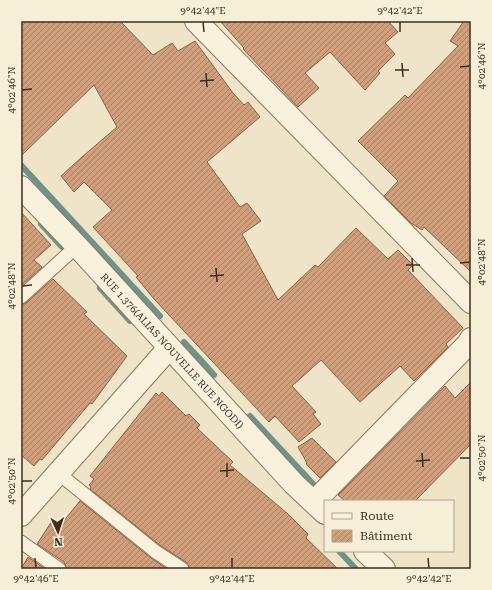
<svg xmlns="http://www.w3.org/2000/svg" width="492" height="590" viewBox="0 0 492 590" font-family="'Roboto Serif',serif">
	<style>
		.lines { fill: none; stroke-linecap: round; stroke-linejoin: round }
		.stream { stroke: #6f938a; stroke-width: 6 }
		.building { fill: url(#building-hatch); stroke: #8d5f41 }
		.lane-casing { stroke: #8d765c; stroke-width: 15 }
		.street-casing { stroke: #8d765c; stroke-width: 24 }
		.lane { stroke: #faf1dc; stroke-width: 13 }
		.street { stroke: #faf1dc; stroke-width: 22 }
		.ticks { fill: none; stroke: #3d2e20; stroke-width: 1.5 }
		.labels { text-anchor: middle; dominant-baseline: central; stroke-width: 3; stroke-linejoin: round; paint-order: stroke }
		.street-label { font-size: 10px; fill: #3d2e20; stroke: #f7eed8 }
		.neatline { fill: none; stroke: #3d2e20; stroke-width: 1.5 }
		.ticks-label { font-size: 10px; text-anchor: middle; fill: #3d2e20 }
	</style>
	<defs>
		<pattern id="building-hatch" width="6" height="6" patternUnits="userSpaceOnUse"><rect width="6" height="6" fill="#cf9f7d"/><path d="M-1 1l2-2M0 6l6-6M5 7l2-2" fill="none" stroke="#a98266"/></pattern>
	</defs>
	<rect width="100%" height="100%" fill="#f0e4c8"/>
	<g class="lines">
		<g class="stream">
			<polyline points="21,165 160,316"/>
			<polyline points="41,224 62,247"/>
			<polyline points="100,288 130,321"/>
			<polyline points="184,342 197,356"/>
			<polyline points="199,358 214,375"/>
			<polyline points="250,416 317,488"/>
			<polyline points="339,551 356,569"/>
		</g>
	</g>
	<g class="building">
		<polygon points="21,21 120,21 153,55 172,43 178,51 195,41 233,93 244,105 248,102 260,117 207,162 240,207 247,203 261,221 242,234 278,300 315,265 318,267 356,228 388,259 398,250 413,265 408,270 463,328 446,344 448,347 414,381 400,366 360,402 321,360 292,386 316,412 313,414 321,424 299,442 275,416 269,422 154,299 136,277 138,276 93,227 112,210 84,182 74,192 61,176 82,157 117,127 94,85 21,156"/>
		<polygon points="220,21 388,21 398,32 385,43 395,54 378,71 380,73 365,90 330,52 305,73 319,88 298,107 243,49 244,48"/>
		<polygon points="464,21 471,21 471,272 424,227 422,230 411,223 384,196 398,181 358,141 405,95 408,98 458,46 450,41"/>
		<polygon points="21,212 51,245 34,260 42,267 21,286"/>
		<polygon points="53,279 87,312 84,314 127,356 92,404 90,403 42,460 40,459 34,466 21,455 21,305 26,303"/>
		<polygon points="471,382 471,444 415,501 345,501 338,495 445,386 455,398"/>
		<polygon points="162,392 186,416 189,414 200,425 197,428 233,462 230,465 288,514 308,534 306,538 338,569 190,569 186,562 161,546 90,489 91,487 89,485 94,479 90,476 156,393 159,396"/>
		<polygon points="312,438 336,462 320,478 306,464 307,463 298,447"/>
		<polygon points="80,501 151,558 167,569 67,569 64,562 37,544 52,521 57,525 59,521 62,523"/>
		<polygon points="28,557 45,569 21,569"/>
	</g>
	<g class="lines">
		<defs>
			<g id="lane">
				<polyline points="21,297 77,246"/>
				<polyline points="58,473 156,552 182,569"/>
				<polyline points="21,542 59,569"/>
			</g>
			<g id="street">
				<polyline points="196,21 471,302"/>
				<path id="s1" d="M21 187 77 246 294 484 325 513"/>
				<polyline points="314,502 468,344 471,339"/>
				<polyline points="21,515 169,348"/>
				<polyline points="365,551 384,569"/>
			</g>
		</defs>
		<use href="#lane" class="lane-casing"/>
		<use href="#street" class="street-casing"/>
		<use href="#lane" class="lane"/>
		<use href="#street" class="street"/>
	</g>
	<path class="ticks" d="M203 22 204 32M400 22V32M402 63 403 77M460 67 470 66M395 70H409M206 73 207 87M200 81 214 80M22 90 32 89M412 258 413 272M460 263 470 262M406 265H420M216 268 217 282M210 276 224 275M22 286 32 285M422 453 423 467M460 458H470M416 461 430 460M227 463V477M220 471 234 470M22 481H32M35 558 36 568M232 558V568M428 558 429 568"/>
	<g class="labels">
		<g class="street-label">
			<text stroke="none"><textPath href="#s1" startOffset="223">RUE 1.376(ALIAS NOUVELLE RUE NGODI)</textPath></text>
		</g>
	</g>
	<rect width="492" height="590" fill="none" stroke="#f7eed8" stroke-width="44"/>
	<rect x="324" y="500" width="130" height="52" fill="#f7eed8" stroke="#ada18e"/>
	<rect x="332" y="513" width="20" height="6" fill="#faf1dc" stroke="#ada18e"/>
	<text x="360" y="520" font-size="12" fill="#3d2e20">Route</text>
	<rect x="332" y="530" width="20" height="12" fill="url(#building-hatch)" stroke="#ada18e"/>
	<text x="360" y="540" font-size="12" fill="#3d2e20">Bâtiment</text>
	<g transform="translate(58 532) rotate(177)" stroke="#f7eed8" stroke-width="3" paint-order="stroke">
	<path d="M0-3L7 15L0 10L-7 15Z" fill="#3d2e20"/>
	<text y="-6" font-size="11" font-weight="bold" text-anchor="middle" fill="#3d2e20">N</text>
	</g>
	<rect x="22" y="22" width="448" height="546" class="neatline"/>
	<g class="ticks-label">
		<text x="203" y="14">9°42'44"E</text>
		<text x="400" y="14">9°42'42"E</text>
		<text transform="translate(481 66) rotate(-90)" y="4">4°02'46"N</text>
		<text transform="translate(11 90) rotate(-90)" y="4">4°02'46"N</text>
		<text transform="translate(481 262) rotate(-90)" y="4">4°02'48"N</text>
		<text transform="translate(11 286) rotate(-90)" y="4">4°02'48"N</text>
		<text transform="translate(481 458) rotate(-90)" y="4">4°02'50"N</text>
		<text transform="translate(11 481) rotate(-90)" y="4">4°02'50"N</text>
		<text x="36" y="582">9°42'46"E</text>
		<text x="232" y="582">9°42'44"E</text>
		<text x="429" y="582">9°42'42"E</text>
	</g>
</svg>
